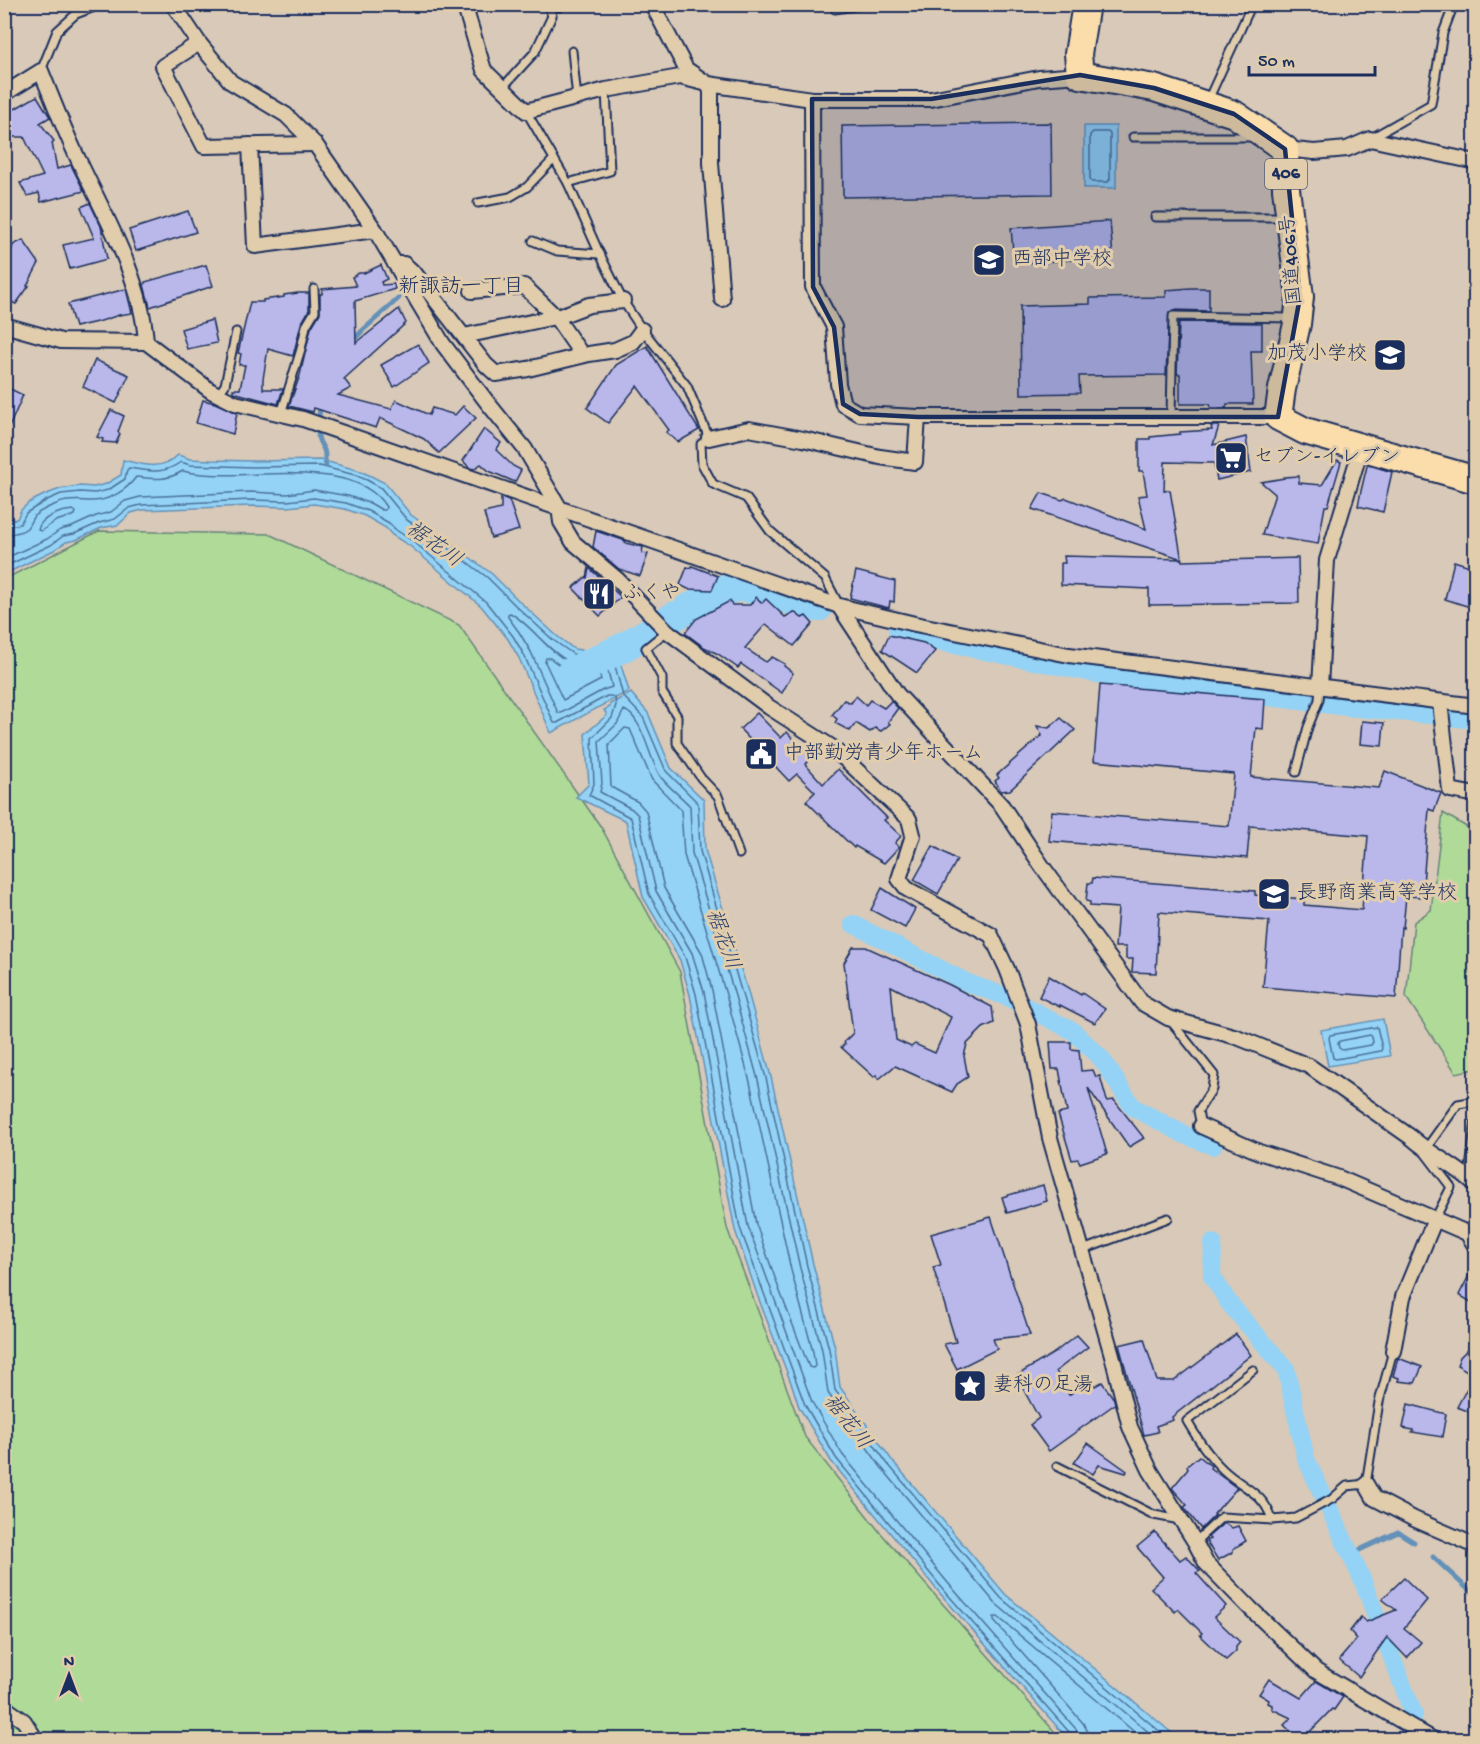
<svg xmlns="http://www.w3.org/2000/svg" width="1480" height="1744" viewBox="0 0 1480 1744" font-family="'Gochi Hand','Klee One',sans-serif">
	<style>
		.green { fill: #b0da97; stroke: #66847a; stroke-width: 1.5 }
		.water { fill: #94d3f5; stroke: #6491b9; stroke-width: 1.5 }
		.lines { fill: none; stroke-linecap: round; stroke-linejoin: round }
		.shore { stroke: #4b719a; stroke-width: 1.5 }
		.stream { stroke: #6491b9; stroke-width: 5 }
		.canal { stroke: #94d3f5; stroke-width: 18 }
		.river { stroke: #94d3f5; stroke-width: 30 }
		.building { fill: #bab8ea; stroke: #1b2f5e; stroke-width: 1.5; fill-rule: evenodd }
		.lane-casing { stroke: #1b2f5e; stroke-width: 11 }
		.street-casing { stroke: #1b2f5e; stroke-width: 18 }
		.highway-casing { stroke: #1b2f5e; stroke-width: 30 }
		.lane { stroke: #e1cdac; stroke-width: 7 }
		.street { stroke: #e1cdac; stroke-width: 14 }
		.highway { stroke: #faddab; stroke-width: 26 }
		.marked { fill: #1b2f5e; fill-opacity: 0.2; stroke: #1b2f5e; stroke-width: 4.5; stroke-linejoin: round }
		.labels { text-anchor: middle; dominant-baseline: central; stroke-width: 6; stroke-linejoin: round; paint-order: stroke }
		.shield { fill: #e1cdac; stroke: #565e75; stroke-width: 1.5 }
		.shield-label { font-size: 18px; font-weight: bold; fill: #1b2f5e }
		.poi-label { font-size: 20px; fill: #1b2f5e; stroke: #e1cdac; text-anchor: start }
		.street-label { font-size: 20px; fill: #1b2f5e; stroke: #e1cdac }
		.neighbourhood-label { font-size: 21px; fill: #1b2f5e; stroke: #e1cdac }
		.water-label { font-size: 21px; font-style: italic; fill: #273f6d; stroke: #e1cdac }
	</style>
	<rect width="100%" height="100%" fill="#d9c9b8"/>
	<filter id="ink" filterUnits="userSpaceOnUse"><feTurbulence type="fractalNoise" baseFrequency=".0167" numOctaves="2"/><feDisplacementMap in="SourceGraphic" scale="12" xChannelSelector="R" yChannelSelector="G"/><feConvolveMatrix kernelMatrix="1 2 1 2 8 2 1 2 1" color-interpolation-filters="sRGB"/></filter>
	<g filter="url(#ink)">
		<g class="green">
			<polygon points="99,531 269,534 459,625 601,827 680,972 727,1228 805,1437 879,1531 1061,1739 5,1740 5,579"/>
			<polygon points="1443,813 1475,832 1475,1069 1456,1073 1406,997 1414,922 1431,910"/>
		</g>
		<g class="water">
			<rect x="1084" y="126" width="32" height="62"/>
			<path d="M178 455 190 459 210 460 254 461 321 460 357 470 369 475 385 483 411 515 445 539 492 574 520 602 557 636 574 649 588 651 605 650 620 662 629 691 551 733 519 658 508 639 481 606 410 546 392 535 386 528 365 516 345 509 314 504 288 507 251 506 142 510 131 513 118 525 101 528 76 540 66 542 54 550 5 574V521L17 519 21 510 30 502 44 495 60 489 80 486 94 487 106 484 121 475 123 460C143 465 162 471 178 455Z"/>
			<polygon points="631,693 648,713 671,768 704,800 705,850 748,992 771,1077 813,1264 835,1348 840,1387 891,1459 1005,1594 1179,1739 1068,1739 938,1591 831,1461 799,1407 793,1388 758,1297 735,1230 690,995 680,960 643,897 626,821 576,797 589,784 585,734 607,715 604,710 610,707 610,704"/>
			<polygon points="1383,1019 1390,1056 1328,1066 1321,1030"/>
		</g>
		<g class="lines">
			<g class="shore">
				<polygon points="1093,132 1108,132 1110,134 1110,179 1108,182 1092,182 1090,180 1090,135"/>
				<path d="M73 510 76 512 75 515 56 521 41 531 38 530C40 517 61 511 73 510Z"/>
				<path d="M4 527 20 524 26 513 47 500 61 494 80 492 95 493 108 490 125 479 127 470 129 468C151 471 162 475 181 462L190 465 253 467 320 466 355 475 367 480 381 488 407 520 442 543 488 578 516 606 553 640 573 654 588 657 602 656 615 666 623 696 643 717 666 771 698 803 700 851 742 994 766 1078 807 1266 829 1349 835 1390 887 1463 1001 1598 1170 1740"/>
				<path d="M4 534C12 534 21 533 27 528 30 524 31 520 34 516 41 510 51 506 59 503 70 499 81 501 92 501 109 501 127 490 136 477 154 479 166 481 183 471 237 485 353 452 386 507L385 510H382L370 503 348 496 314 490 287 494 251 492 140 497 125 501 111 512 96 516 72 527 60 530 47 539 4 559"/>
				<polyline points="4,567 51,545 63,536 74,534 99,523 115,519 129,508 141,505 251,500 287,501 314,498 346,503 368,511 389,523 396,530 414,542 486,602 513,636 524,655 554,723 557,723 607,696 611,696 615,698 616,705 612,718 592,738 594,784 589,795 631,818 649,894 685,957 696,994 740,1228 805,1405 836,1458 942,1588 1070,1733 1072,1740"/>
				<path d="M510 613C531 624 546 650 568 661 578 666 590 664 601 665L608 671 612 687 603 690 561 713H558L531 652 519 632 508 617V614Z"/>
				<path d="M546 658H550C566 671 576 674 597 674L600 676 601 680 563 700 545 662Z"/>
				<polygon points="625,728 630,729 652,780 681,810 684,855 727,998 750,1082 791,1270 813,1352 815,1366 813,1368 809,1367 779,1289 756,1224 712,990 702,953 664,888 646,811 638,802 611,787 609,744"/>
				<polygon points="1377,1027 1382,1048 1381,1051 1336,1059 1333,1058 1329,1038 1330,1035"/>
				<polygon points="1370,1035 1372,1037 1373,1042 1371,1045 1342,1050 1339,1048 1338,1043 1340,1041"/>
				<path d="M1079 1740 1076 1729 948 1583 842 1454 812 1402 748 1226 704 992 692 953 656 891 638 815 632 809 600 792 602 783 599 741 617 724 624 710C643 717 649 759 660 776 668 787 681 796 690 806L692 853 735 996 758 1080 800 1268 822 1350 828 1393 881 1467 995 1603 1158 1740"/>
				<polyline points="1089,1740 1088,1732 1083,1723 994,1621 994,1617 998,1617 1144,1740"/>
			</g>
			<g class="stream">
				<polyline points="352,342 362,331 399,298"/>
				<polyline points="319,417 320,405"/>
				<path d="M318 430C318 442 319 440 324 450 326 455 324 460 326 465"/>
				<polyline points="1351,1554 1398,1532 1414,1542"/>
				<polyline points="1433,1557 1470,1591"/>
			</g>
			<g class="canal">
				<polyline points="853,924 968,983 1007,997 1073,1031 1101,1058 1133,1107 1185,1135 1213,1146"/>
				<polyline points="1213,1243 1212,1276 1229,1303 1286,1369 1306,1459 1362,1579 1414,1715"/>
			</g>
			<g class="river">
				<polyline points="668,620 720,591 742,586 818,607"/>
				<polyline points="903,628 1117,672 1348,701 1431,709"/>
				<polyline points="572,672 624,647 654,629"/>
				<polyline points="1450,711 1476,714"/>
			</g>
		</g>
		<g class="building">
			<polygon points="37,96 50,117 40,123 54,141 52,143 57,169 71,165 84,191 41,202 39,193 27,196 20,183 43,176 24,137 11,137 4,124 4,115"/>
			<polygon points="1051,123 1052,194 843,197 842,126"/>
			<polygon points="90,203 101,226 107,259 70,269 63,245 94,238 81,207"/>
			<polygon points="188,211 196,232 136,251 129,230"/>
			<polygon points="1110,221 1113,257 1014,264 1011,228"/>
			<polygon points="23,240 39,263 27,286 29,286 16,304 4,299 4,262 8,262 13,245"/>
			<polygon points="206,265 213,286 150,307 144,285 145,284 145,282"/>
			<polygon points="381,265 387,279 381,282 382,285 394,284 395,289 355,301 356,343 399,309 406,323 344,379 351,388 338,395 391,409 396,400 429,415 432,408 455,415 463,406 476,418 439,453 424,439 380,418 376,428 314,408 313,412 289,406 300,375 311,328 320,313 320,294 322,294 322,289 356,286 352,277 359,273 364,273"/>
			<polygon points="1191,288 1209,288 1209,311 1173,310 1169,313 1166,375 1079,376 1080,393 1021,394 1020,306 1090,304 1090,298 1166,297 1166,290"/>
			<polygon points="126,289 132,313 119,315 101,321 75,327 68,304"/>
			<polygon points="298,293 309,293 309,310 301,324 293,356 268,349 263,379 263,389 283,389 278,404 233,392 233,389 240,389 245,365 239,365 241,354 238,353 250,302 263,302 263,300 284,297 284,295"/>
			<polygon points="212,320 217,343 187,349 181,329"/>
			<polygon points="1179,322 1262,323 1262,351 1251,351 1253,404 1227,404 1226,408 1211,408 1210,404 1180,404 1180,374 1177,374"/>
			<polygon points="418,344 429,363 394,387 381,365"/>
			<polygon points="647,346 699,430 678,442 666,432 669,430 637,386 608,423 587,408 616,365"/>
			<polygon points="95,360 129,375 116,403 83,387"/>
			<polygon points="4,386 23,395 4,439"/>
			<polygon points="203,400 215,403 237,413 233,434 196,423"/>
			<polygon points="111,410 124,416 118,432 120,434 116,443 102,442 103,439 97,437"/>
			<polygon points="1211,426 1219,426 1213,445 1246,437 1251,472 1217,480 1214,463 1165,462 1164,491 1170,490 1182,561 1298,558 1299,603 1149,605 1149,589 1061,585 1061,563 1065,563 1064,556 1182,559 1032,509 1041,493 1062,500 1066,498 1146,529 1138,496 1147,495 1143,471 1139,471 1139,439 1150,439 1150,437 1180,434 1180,432 1212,430"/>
			<polygon points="484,429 501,443 496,450 513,466 521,470 515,482 489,471 481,464 474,469 470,468 463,461"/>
			<polygon points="1337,460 1341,462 1328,506 1325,506 1318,544 1262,535 1275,494 1261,482 1284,478 1284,477 1299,476 1299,483 1322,485"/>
			<polygon points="1369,465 1392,472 1383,512 1358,506 1361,491 1367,466"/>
			<polygon points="501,497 509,500 519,530 491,538 484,513 501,509"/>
			<polygon points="596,531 626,541 625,543 643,547 642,553 648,554 640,576 619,569 593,547"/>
			<polygon points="1454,561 1476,568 1476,609 1445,599"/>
			<polygon points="692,566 718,576 712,590 688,589 680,585 687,567 691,568"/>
			<polygon points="589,568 621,597 600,616 573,588 586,577 587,578"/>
			<polygon points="856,571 895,581 894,602 890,601 889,608 850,598"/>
			<polygon points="756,597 762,603 766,599 785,617 794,612 802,618 806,616 813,624 794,646 766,624 745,648 766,662 772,657 785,664 784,666 793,673 782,693 741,664 738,668 718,654 704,647 685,633 696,619 730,601 732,605 750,605"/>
			<polygon points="889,635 924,643 935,651 917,673 882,650"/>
			<polygon points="1100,685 1265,699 1263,729 1256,728 1251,777 1379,788 1385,771 1441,793 1434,811 1429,809 1422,897 1406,896 1403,928 1401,927 1396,998 1263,987 1269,921 1159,912 1156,973 1132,972 1133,959 1126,959 1126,947 1115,947 1118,908 1090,906 1090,902 1086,901 1088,883 1092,883 1093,878 1255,891 1255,895 1304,899 1304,905 1362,910 1368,836 1250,826 1247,858 1049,841 1052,811 1229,826 1234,774 1094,761"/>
			<polygon points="856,696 866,705 870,700 884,708 891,701 898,708 888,722 890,724 881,731 875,728 870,732 856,723 850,731 835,723 837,719 832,715 844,700 851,703"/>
			<polygon points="757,713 781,738 787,732 811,758 805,764 823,784 838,769 887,818 884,820 901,836 895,843 899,847 884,863 855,846 854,848 806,801 815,792 797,774 789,781 740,729"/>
			<polygon points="1061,718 1075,730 1010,790 1001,791 995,781 999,778 997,775 1042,735 1037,726 1049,728"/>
			<polygon points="1362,721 1384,723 1382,746 1360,744"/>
			<polygon points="933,846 957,860 938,894 914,880"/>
			<polygon points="882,888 915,909 905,928 871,910"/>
			<path d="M853 947H866L950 985 992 1007 994 1023 983 1028 967 1044 964 1056 968 1077 957 1084 952 1092 895 1066 879 1079 876 1075 874 1077 841 1047 845 1044 844 1042 853 1033 844 963ZM891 986 951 1017 935 1053 915 1044 911 1047 896 1040Z"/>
			<polygon points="1049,976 1081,995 1082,993 1105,1009 1095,1023 1060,1005 1060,1007 1039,997"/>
			<polygon points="1050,1042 1071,1042 1071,1049 1079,1050 1081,1071 1093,1070 1096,1077 1100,1076 1107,1101 1114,1100 1144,1138 1129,1147 1088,1088 1107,1154 1080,1163 1078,1159 1072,1160 1058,1114 1067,1112 1059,1069 1052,1069"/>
			<polygon points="1043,1185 1047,1201 1007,1213 1002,1197"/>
			<polygon points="991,1217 1030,1335 993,1339 997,1349 957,1369 944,1344 956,1342 933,1267 941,1265 931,1234"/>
			<polygon points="1476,1262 1476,1305 1459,1295"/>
			<polygon points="1236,1334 1251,1355 1172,1417 1173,1420 1156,1426 1158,1432 1144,1435 1119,1345 1144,1339 1157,1381 1174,1381"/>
			<polygon points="1077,1335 1088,1347 1056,1371 1069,1395 1090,1378 1095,1386 1102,1382 1114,1399 1115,1404 1049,1451 1030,1425 1039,1418 1016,1376 1054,1353"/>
			<polygon points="1476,1341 1476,1414 1457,1407 1474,1375 1457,1365 1460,1357"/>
			<polygon points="1398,1358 1422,1367 1415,1383 1398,1381 1399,1378 1393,1376"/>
			<polygon points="1408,1404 1446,1414 1442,1437 1412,1432 1413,1430 1403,1428"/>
			<polygon points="1088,1443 1127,1471 1126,1473 1099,1465 1093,1474 1074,1463"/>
			<polygon points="1199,1456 1211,1466 1210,1468 1237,1488 1214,1514 1215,1515 1201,1529 1184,1507 1187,1505 1172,1488 1188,1469 1187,1466"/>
			<polygon points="1224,1523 1232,1528 1238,1526 1246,1541 1233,1549 1233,1552 1218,1560 1206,1541 1210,1539 1208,1537"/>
			<polygon points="1155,1532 1180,1560 1186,1556 1200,1571 1196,1573 1226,1606 1214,1617 1240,1642 1236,1647 1236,1651 1226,1660 1200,1635 1202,1633 1178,1609 1175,1612 1151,1588 1163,1577 1137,1547"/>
			<polygon points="1404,1578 1427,1600 1404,1628 1421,1642 1407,1658 1387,1637 1359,1677 1339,1660 1357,1639 1350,1631 1361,1617 1366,1622 1396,1610 1382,1599"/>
			<polygon points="1269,1679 1301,1698 1316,1681 1343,1697 1334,1710 1332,1709 1302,1740 1299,1740 1284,1725 1291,1718 1272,1709 1272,1705 1268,1703 1269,1700 1259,1694"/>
		</g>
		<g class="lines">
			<defs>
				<g id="lane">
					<polyline points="834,4 835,9 867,4"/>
					<polyline points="559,7 562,4"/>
					<polyline points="572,51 577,98"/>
					<polyline points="41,71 57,31 76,14 102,4"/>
					<polyline points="503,87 535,52 552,16 549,8"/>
					<polyline points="1208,100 1252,4"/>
					<polyline points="526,111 568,183 597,248 623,301 639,325 687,386 709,438 701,444 702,464 713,484 746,498 770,531 825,578 838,603"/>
					<polyline points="1133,137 1252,137"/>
					<polyline points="1373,137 1431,104 1443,33 1454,4"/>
					<polyline points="568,183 610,171 606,90"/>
					<polyline points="478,203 510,197 527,187 554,159"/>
					<polyline points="1155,217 1284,217"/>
					<polyline points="533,241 557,251 600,254"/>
					<polyline points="218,395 225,385 236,332"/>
					<polyline points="281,414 301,349 306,326 315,311 314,289"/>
					<polyline points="1171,417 1173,316 1292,318"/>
					<polyline points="667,631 646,648 662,678 662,692 677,716 677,743 701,778 718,796 739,854"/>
					<polyline points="1296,772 1308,727 1319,700 1320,687"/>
					<polyline points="1170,1020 1214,1075 1212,1089 1198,1111 1201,1126"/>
					<polyline points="1425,1150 1458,1104 1476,1101"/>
					<polyline points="1425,1153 1451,1187 1435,1219"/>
					<polyline points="1469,1178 1476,1119"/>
					<polyline points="1083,1250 1168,1218"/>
					<path d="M1253 1370 1187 1421C1198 1440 1211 1460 1228 1474 1246 1489 1265 1495 1272 1520"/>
					<polyline points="1057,1466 1154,1515 1180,1520"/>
					<polyline points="1195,1542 1222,1517 1272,1520 1296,1518 1332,1499 1347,1486 1366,1484 1379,1402 1393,1351"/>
				</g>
				<g id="street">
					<polyline points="173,4 199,43 231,82 286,115 315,144 375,230 443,344 487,402 525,449 559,507 561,522 573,542 618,580 667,631 769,707 833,748 909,819 913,835 899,879 907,889 991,935 1007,969 1028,1024 1050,1138 1112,1355 1130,1427 1150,1470 1195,1542 1206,1563 1250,1608 1316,1671 1434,1740"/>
					<polyline points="464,4 484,70 526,111 606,90 680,77 708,84 812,99 931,99 1039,78 1080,75"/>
					<polyline points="652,4 686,69 708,84 711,91 711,163 722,299"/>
					<polyline points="199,43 163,66 204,146 315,144"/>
					<path d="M4 94 41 71C54 103 66 135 81 165 107 220 142 280 146 342"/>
					<polyline points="812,99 813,287 834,327 838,384 843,404 860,414 918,417 1278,417"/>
					<polyline points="250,145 255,246 375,230"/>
					<polyline points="1285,149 1314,152 1347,149 1370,139 1476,162"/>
					<polyline points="395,264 404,264 416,275 486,365 496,374 528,369 589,354 615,350 633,342 642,330"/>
					<polyline points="472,291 524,286 555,316 582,355"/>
					<polyline points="4,325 61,341 146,342 211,391 235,403 303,419 839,606 915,624 1069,655 1476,706"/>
					<polyline points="464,336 560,316 589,305 623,301"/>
					<polyline points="709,438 749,429 803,439 880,457 915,462 918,417"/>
					<path d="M839 606 897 694 1002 806 1042 866 1142 1003 1168 1018 1237 1037 1309 1066 1412 1138C1432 1156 1457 1166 1476 1185"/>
					<polyline points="1320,687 1327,560 1361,448"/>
					<polyline points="1440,702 1450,790 1476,795"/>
					<polyline points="1201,1126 1259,1152 1339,1178 1467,1233 1476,1247"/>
					<polyline points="1393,1351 1403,1297 1435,1219"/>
					<polyline points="1366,1484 1374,1498 1414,1519 1476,1546"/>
					<polyline points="4,1707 24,1721 36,1740"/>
				</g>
				<polyline id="highway" points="1086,4 1078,54 1080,75 1154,88 1234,114 1285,149 1286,189 1300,297 1297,324 1282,389 1278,417 1305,431 1476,480"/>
			</defs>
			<use href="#lane" class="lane-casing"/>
			<use href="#street" class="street-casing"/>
			<use href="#highway" class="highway-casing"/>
			<use href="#lane" class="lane"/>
			<use href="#street" class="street"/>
			<use href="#highway" class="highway"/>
		</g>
	</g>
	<path class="marked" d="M1080 75 1154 88 1234 114 1285 149 1300 297 1278 417H918L860 414 843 404 834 327 813 287 812 99H931Z"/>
	<defs>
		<symbol id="school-square" viewBox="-11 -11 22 22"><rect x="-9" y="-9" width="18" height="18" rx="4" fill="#1b2f5e" stroke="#e1cdac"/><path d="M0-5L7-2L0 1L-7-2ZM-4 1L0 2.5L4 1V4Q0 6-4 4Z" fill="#fff"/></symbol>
		<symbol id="supermarket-square" viewBox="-11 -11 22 22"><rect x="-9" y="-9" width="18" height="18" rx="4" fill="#1b2f5e" stroke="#e1cdac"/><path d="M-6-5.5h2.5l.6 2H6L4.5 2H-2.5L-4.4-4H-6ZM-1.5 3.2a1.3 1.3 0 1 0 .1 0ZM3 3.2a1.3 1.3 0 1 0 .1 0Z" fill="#fff"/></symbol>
		<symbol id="restaurant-square" viewBox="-11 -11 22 22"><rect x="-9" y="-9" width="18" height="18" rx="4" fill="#1b2f5e" stroke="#e1cdac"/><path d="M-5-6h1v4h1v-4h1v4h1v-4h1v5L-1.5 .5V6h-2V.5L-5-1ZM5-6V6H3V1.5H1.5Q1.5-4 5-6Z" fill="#fff"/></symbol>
		<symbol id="civic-square" viewBox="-11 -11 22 22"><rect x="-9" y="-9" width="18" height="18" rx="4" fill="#1b2f5e" stroke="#e1cdac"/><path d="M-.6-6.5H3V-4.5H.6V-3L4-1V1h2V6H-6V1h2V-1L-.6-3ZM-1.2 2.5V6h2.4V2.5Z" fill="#fff"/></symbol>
		<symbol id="sight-square" viewBox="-11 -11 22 22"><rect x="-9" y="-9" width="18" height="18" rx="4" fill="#1b2f5e" stroke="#e1cdac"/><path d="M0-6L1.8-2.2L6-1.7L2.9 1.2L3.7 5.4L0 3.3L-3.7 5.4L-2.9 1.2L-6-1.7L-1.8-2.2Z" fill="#fff"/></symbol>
	</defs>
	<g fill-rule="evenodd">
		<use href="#school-square" x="970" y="241" width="38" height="38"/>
		<use href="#school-square" x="1371" y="336" width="38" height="38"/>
		<use href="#supermarket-square" x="1212" y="439" width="38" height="38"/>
		<use href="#restaurant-square" x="580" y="575" width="38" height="38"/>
		<use href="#civic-square" x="742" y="735" width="38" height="38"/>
		<use href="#school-square" x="1255" y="875" width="38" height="38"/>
		<use href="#sight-square" x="951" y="1367" width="38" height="38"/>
	</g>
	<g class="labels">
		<rect class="shield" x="1265" y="159" width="42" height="30" rx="4.5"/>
		<g class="shield-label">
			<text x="1286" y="174">406</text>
		</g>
		<g class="poi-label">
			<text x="1012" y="260">西部中学校</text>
			<text x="1367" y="355" text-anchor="end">加茂小学校</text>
			<text x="1254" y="458">セブン-イレブン</text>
			<text x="622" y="594">ふくや</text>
			<text x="784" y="754">中部勤労青少年ホーム</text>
			<text x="1297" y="894">長野商業高等学校</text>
			<text x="993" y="1386">妻科の足湯</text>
		</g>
		<g class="street-label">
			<text transform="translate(1293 260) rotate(-95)">国道406号</text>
		</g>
		<g class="neighbourhood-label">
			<text x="461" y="288">新諏訪一丁目</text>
		</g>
		<g class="water-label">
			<text transform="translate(433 546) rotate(35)">裾花川</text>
			<text transform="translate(721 940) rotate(70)">裾花川</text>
			<text transform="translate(846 1423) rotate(52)">裾花川</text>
		</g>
	</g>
	<rect width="1480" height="1744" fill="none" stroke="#e1cdac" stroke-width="24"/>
	<rect x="12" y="12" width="1456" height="1720" fill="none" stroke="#1b2f5e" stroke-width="2" filter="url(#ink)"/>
	<g transform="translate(69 1675)" stroke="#e1cdac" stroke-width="4.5" paint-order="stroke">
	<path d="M0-4.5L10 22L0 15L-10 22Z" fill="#1b2f5e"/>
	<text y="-9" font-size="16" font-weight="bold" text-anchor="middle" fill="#1b2f5e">N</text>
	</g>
	<path d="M1249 66v9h126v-9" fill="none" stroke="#1b2f5e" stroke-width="3"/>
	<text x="1258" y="66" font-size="18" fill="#1b2f5e" stroke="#e1cdac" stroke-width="4.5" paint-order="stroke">50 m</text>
</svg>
